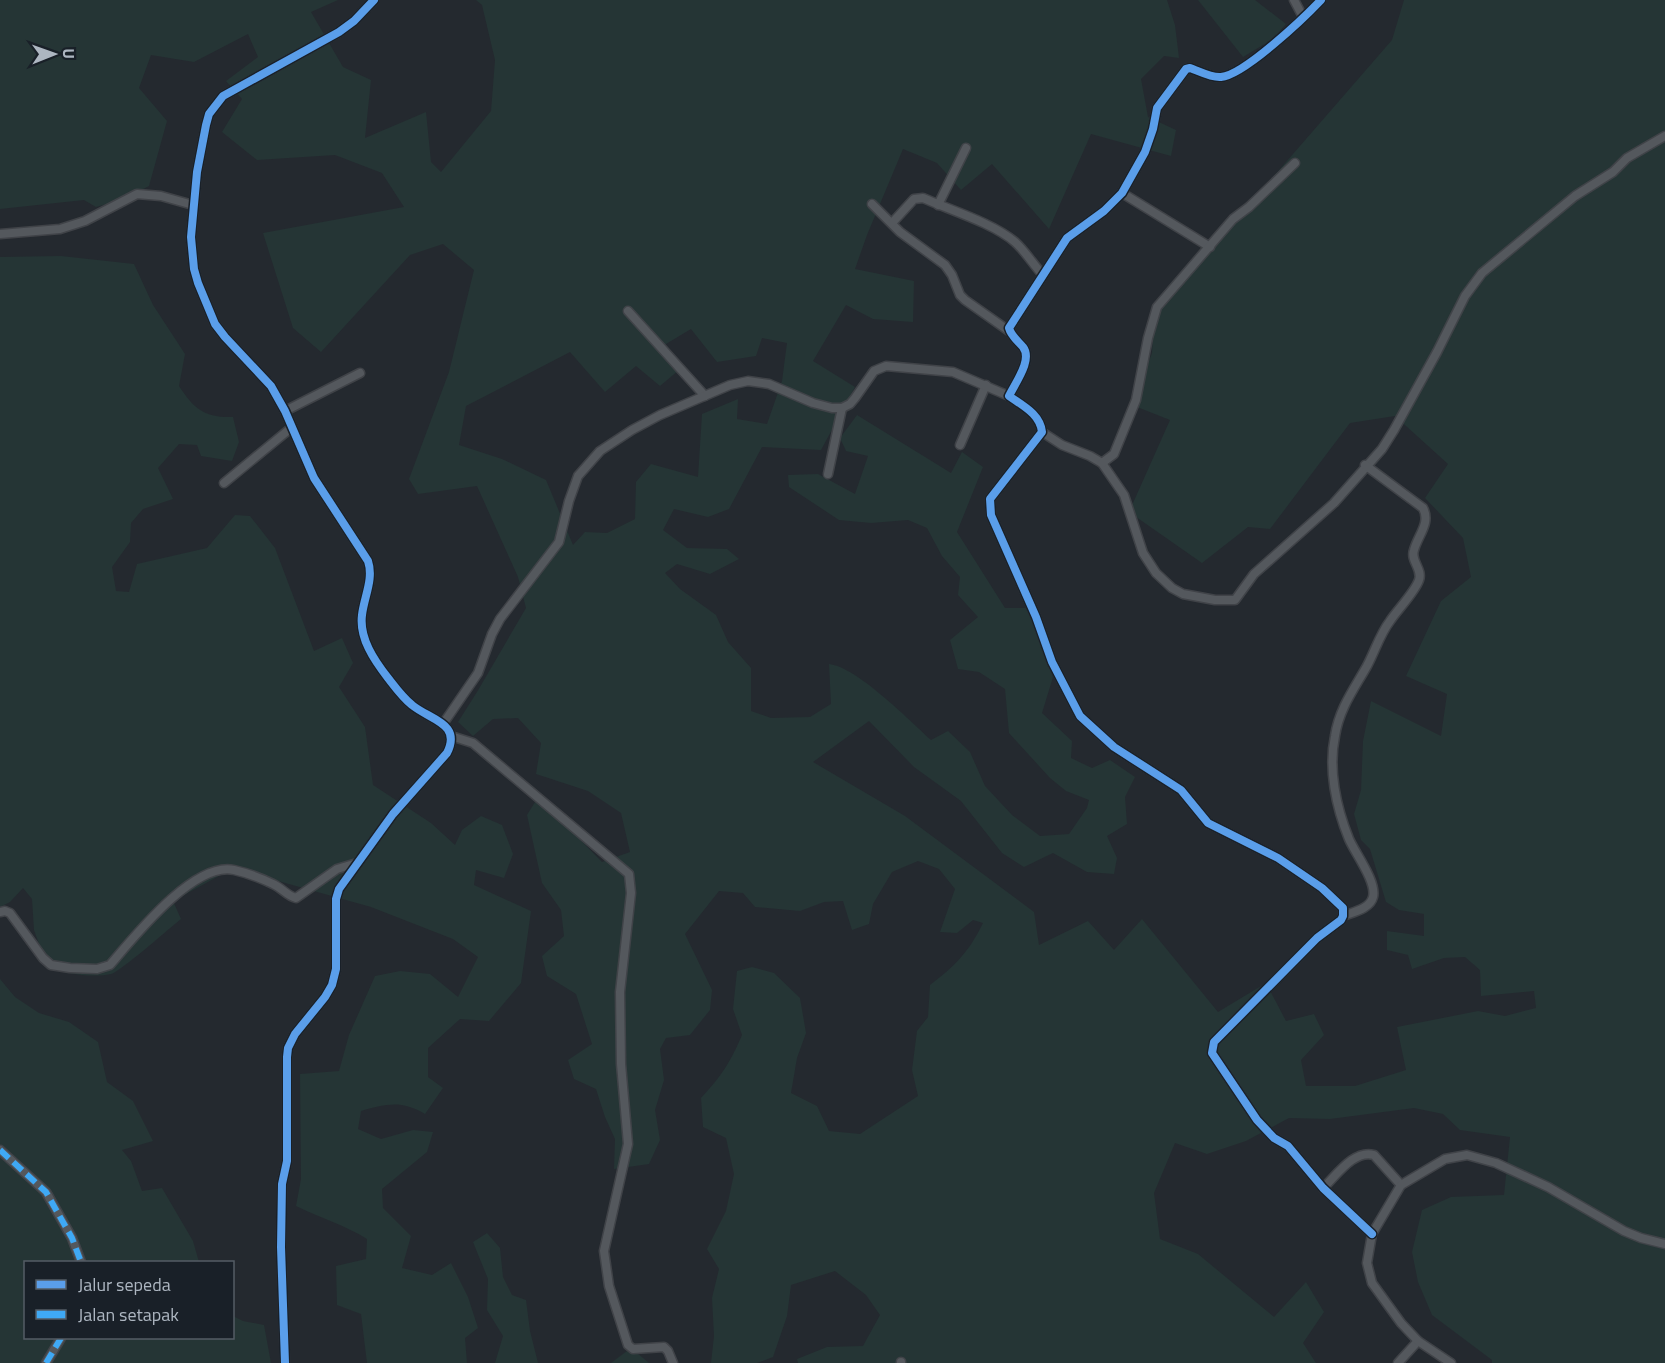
<svg xmlns="http://www.w3.org/2000/svg" width="1665" height="1363" viewBox="0 0 1665 1363" font-family="'Titillium Web',sans-serif">
	<style>
		.green { fill: #253535; fill-rule: evenodd }
		.lines { fill: none; stroke-linecap: round; stroke-linejoin: round }
		.minor-casing { stroke: #404348; stroke-width: 11 }
		.minor { stroke: #54585d; stroke-width: 8 }
		.quiet { stroke: #3fa9f5; stroke-width: 6; stroke-dasharray: 12 6; stroke-linecap: butt }
		.cycleway-casing { stroke: #192028; stroke-width: 11 }
		.cycleway { stroke: #5a9eea; stroke-width: 8 }
	</style>
	<rect width="100%" height="100%" fill="#24292f"/>
	<g class="green">
		<path d="M0 0H338L311 12 343 67 371 80 365 138 426 112 431 162 441 172 491 111 495 60 482 5 476 0H1167L1175 25 1179 58 1164 56 1141 79 1148 117 1176 130 1171 156 1091 134 1049 229 992 164 961 190 937 163 903 149 867 235 855 269 914 281 913 322 873 319 846 305 813 361 855 387 821 450 762 447 729 509 708 517 674 509 663 530 687 548 727 549 739 559 710 574 677 564 665 573 680 589 716 615 728 642 751 668V711L771 718 810 717 831 704 829 664C857 667 909 720 931 740L948 731 970 752 985 786 1012 815 1040 836 1069 834 1087 808 1089 800 1066 791 1050 778 1009 733 1005 689 979 672 958 669 950 640 978 617 958 595 960 577 942 556 927 528 908 520 871 523 839 520 789 487 788 475 818 474 855 494 868 456 846 451 840 438 857 415 951 473 962 452 983 467 957 532 1005 608H1029L1053 677 1042 713 1072 741 1071 758 1092 768 1110 760 1135 777 1125 797 1127 824 1107 836 1117 858 1114 874 1087 872 1053 853 1024 867 1002 853 961 801 914 767 869 721 813 762 905 816 1034 912 1039 945 1088 921 1114 950 1142 919 1218 1012 1266 983 1286 1021 1314 1014 1324 1035 1301 1060 1306 1086H1355L1406 1070 1397 1027 1478 1011 1505 1016 1536 1008 1534 991 1481 996 1480 970 1465 957 1444 958 1412 969 1408 955 1387 950V931L1424 936V914L1399 910 1386 902 1370 849 1361 840 1354 814 1361 790 1363 741 1371 701 1441 736 1447 694 1406 676 1441 601 1471 577 1463 538 1425 498 1448 464 1395 416 1350 423 1270 529 1248 527 1202 563 1129 512 1170 420 1132 405 1152 353 1154 314 1392 40 1404 0H1665V1363H1492V1360L1432 1315 1418 1282 1412 1252 1422 1210 1451 1197 1504 1195 1510 1137 1460 1130 1443 1114 1414 1108 1330 1119 1289 1118 1246 1141 1207 1154 1175 1143 1154 1193 1160 1239 1198 1254 1274 1317 1306 1282 1324 1312 1303 1343 1316 1363H798L797 1359 827 1347 863 1346 880 1315 866 1295 835 1271 791 1285 787 1316 773 1357 757 1363H711L714 1336 712 1298 719 1269 707 1249 726 1211 734 1174 726 1138 703 1127 701 1098C721 1077 731 1061 742 1035L733 1009 737 971 752 967 774 973 800 998 806 1033 797 1058 791 1093 817 1106 829 1131 860 1134 918 1096 912 1070 917 1031 928 1017 930 985C955 966 969 952 983 923L973 920 957 933 940 932 955 889 939 869 918 861 892 872 873 904 869 924 852 930 843 901 824 902 800 911 755 907 743 893 719 891 685 934 712 990 710 1010 690 1035 666 1038 660 1049 664 1080 655 1110 660 1140 649 1164 614 1169 615 1139 605 1117 596 1089 574 1079 568 1060 592 1044 576 994 547 976 542 956 564 936 561 910 542 883 527 815 535 802 553 812 602 862 630 852 621 813 588 791 536 774 541 743 518 718 493 719 473 736 458 722 477 692 526 608 518 577 477 486 418 494 409 479 449 372 474 270 443 244 410 255 321 352 293 328 263 233 404 207 382 173 335 155 257 160 222 132 242 99 226 81 258 57 248 34 194 62 151 55 139 88 167 121 149 186 122 200 96 207 84 200 0 209ZM691 329 717 362 756 356 762 338 787 343 782 381 767 424 737 419 738 399 702 414 698 477 651 464 636 482 635 519 607 533 585 532 573 545 546 480 502 459 459 445 466 406 570 352 605 392 636 366 660 386 679 370 661 347Z"/>
		<polygon points="1198,0 1255,0 1286,24 1273,39 1243,57"/>
		<path d="M61 256 134 264 153 305 185 354 179 386C194 409 205 418 233 417L239 442 232 461 201 456 197 445 179 444 158 468 173 499 143 509 131 523 130 542 112 567 116 591 129 592 137 564 207 548 235 515 250 516 275 548 314 651 342 638 353 663 339 687 365 727 373 785 431 823 455 845 462 830 481 816 502 825 513 854 504 878 476 870 474 885 531 911 521 983 489 1021 460 1019 428 1048V1077L443 1088 425 1114C401 1100 387 1104 361 1111L358 1129 381 1139 413 1130 433 1132 427 1152 382 1189 383 1208 411 1236 402 1268 432 1275 451 1263 468 1297 478 1328 465 1338 467 1363H367L361 1314 337 1305 336 1266 366 1259 367 1239C345 1225 320 1218 296 1206L301 1179 300 1074 339 1071 349 1035 375 976 400 971 430 974 458 997 478 957 453 939 371 907 246 872 228 871 173 901 181 919C170 928 120 972 111 974 93 978 63 974 47 966L34 930 32 899 23 888 10 902 0 907V257Z"/>
		<polygon points="0,979 15,997 39,1013 69,1022 98,1042 107,1082 133,1101 153,1141 122,1150 131,1161 142,1191 162,1188 193,1241 199,1262 26,1262 26,1338 232,1338 233,1316 243,1321 264,1325 271,1363 0,1363"/>
		<polygon points="487,1233 500,1248 503,1277 512,1295 526,1300 530,1331 538,1363 495,1363 503,1336 487,1310 488,1279 473,1242"/>
		<polygon points="631,1348 649,1363 611,1363"/>
	</g>
	<g class="lines">
		<defs>
			<g id="minor">
				<polyline points="1294,0 1303,17"/>
				<path d="M1321 0C1304 18 1244 75 1221 77 1211 78 1199 71 1190 68L1186 69 1157 108 1153 129 1145 152 1122 193 1104 211 1067 238 1009 328C1011 336 1018 341 1023 347 1033 360 1015 383 1009 396 1023 406 1040 414 1042 432L990 499 991 515 1036 617 1052 662 1080 716 1114 747 1181 790 1208 823 1278 858 1322 888 1343 908V916L1341 920 1317 938 1214 1042 1212 1053 1257 1120 1274 1138 1288 1146 1323 1188 1372 1234"/>
				<polyline points="1122,193 1210,247"/>
				<polyline points="872,204 900,232 945,265 952,275 960,295 965,300 1009,331"/>
				<polyline points="938,205 966,148"/>
				<path d="M892 223 914 199 923 198C950 210 993 223 1015 242 1025 251 1033 264 1042 274"/>
				<polyline points="0,234 60,229 85,221 137,194 161,196 193,205"/>
				<polyline points="628,311 705,396"/>
				<polyline points="285,411 360,373"/>
				<polyline points="1042,432 1062,445 1090,456 1102,463 1124,495 1143,553 1156,573 1172,588 1183,594 1215,600 1235,600 1254,574 1334,503 1382,449 1394,430 1437,352 1465,296 1482,273 1575,196 1613,172 1627,158 1665,136"/>
				<polyline points="960,445 986,385"/>
				<polyline points="1102,463 1114,454 1136,400 1148,338 1157,307 1233,219 1249,207 1295,163"/>
				<polyline points="828,474 842,408"/>
				<polyline points="224,483 291,428"/>
				<polyline points="443,724 478,673 492,634 500,619 559,542 569,501 578,476 600,451 632,430 660,415 730,385 748,381 769,384 813,403 832,408 842,408 850,404 855,398 874,371 886,366 953,372 1009,396"/>
				<polyline points="451,736 473,743 629,874 631,893 620,992 621,1064 628,1144 604,1251 609,1286 628,1345 633,1349 664,1347 668,1351 673,1363"/>
				<path d="M0 912 5 911 10 913 43 958 51 965 70 968 97 969 110 965C134 937 194 861 234 870 247 873 261 878 273 884 282 888 287 896 296 898L337 869 357 863"/>
				<path d="M1343 916C1353 912 1370 909 1373 897 1377 882 1355 853 1349 839 1336 807 1328 769 1335 736 1339 709 1354 689 1367 666 1375 651 1380 634 1390 621 1398 609 1415 592 1419 580 1423 569 1410 561 1414 550 1418 535 1431 523 1423 508L1365 465"/>
				<polyline points="0,1150 46,1192 72,1238 81,1262"/>
				<path d="M1323 1188C1336 1176 1354 1149 1374 1155L1401 1185"/>
				<polyline points="46,1363 61,1338"/>
				<path d="M285 1363 281 1247 282 1184 287 1161V1057L288 1048 295 1034 325 997 332 985 336 969V899L339 889 393 814 447 753C462 723 430 720 412 705 403 698 395 687 388 678 374 660 359 638 362 615 364 597 374 579 368 561L314 478 285 411 271 386 225 337 215 324 198 283 194 269 191 237 197 172 206 125 209 114 223 96 339 32 354 21 374 0"/>
				<polyline points="901,1363 901,1362"/>
				<polyline points="1398,1363 1418,1341"/>
				<polyline points="1451,1363 1418,1341 1401,1323 1372,1283 1367,1263 1372,1234 1401,1185 1445,1159 1467,1155 1496,1163 1548,1187 1624,1231 1641,1238 1665,1244"/>
			</g>
		</defs>
		<use href="#minor" class="minor-casing"/>
		<use href="#minor" class="minor"/>
		<g class="quiet">
			<polyline points="0,1150 46,1192 72,1238 81,1262"/>
			<polyline points="46,1363 61,1338"/>
		</g>
		<defs>
			<g id="cycleway">
				<path d="M1321 0C1304 18 1244 75 1221 77 1211 78 1199 71 1190 68L1186 69 1157 108 1153 129 1145 152 1122 193 1104 211 1067 238 1009 328C1011 336 1018 341 1023 347 1033 360 1015 383 1009 396 1023 406 1040 414 1042 432L990 499 991 515 1036 617 1052 662 1080 716 1114 747 1181 790 1208 823 1278 858 1322 888 1343 908V916L1341 920 1317 938 1214 1042 1212 1053 1257 1120 1274 1138 1288 1146 1323 1188 1372 1234"/>
				<path d="M285 1363 281 1247 282 1184 287 1161V1057L288 1048 295 1034 325 997 332 985 336 969V899L339 889 393 814 447 753C462 723 430 720 412 705 403 698 395 687 388 678 374 660 359 638 362 615 364 597 374 579 368 561L314 478 285 411 271 386 225 337 215 324 198 283 194 269 191 237 197 172 206 125 209 114 223 96 339 32 354 21 374 0"/>
			</g>
		</defs>
		<use href="#cycleway" class="cycleway-casing"/>
		<use href="#cycleway" class="cycleway"/>
	</g>
	<rect x="24" y="1261" width="210" height="78" fill="#192028" stroke="#545c65" stroke-width="1.5"/>
	<rect x="36" y="1280" width="30" height="9" fill="#5a9eea" stroke="#545c65" stroke-width="1.5"/>
	<text x="78" y="1291" font-size="18" fill="#adb6c1">Jalur sepeda</text>
	<rect x="36" y="1310" width="30" height="9" fill="#3fa9f5" stroke="#545c65" stroke-width="1.5"/>
	<text x="78" y="1321" font-size="18" fill="#adb6c1">Jalan setapak</text>
	<g transform="translate(54 54) rotate(89)" stroke="#192028" stroke-width="4.5" paint-order="stroke">
	<path d="M0-4.5L10 22L0 15L-10 22Z" fill="#adb6c1"/>
	<text y="-9" font-size="16" font-weight="bold" text-anchor="middle" fill="#adb6c1">U</text>
	</g>
</svg>
